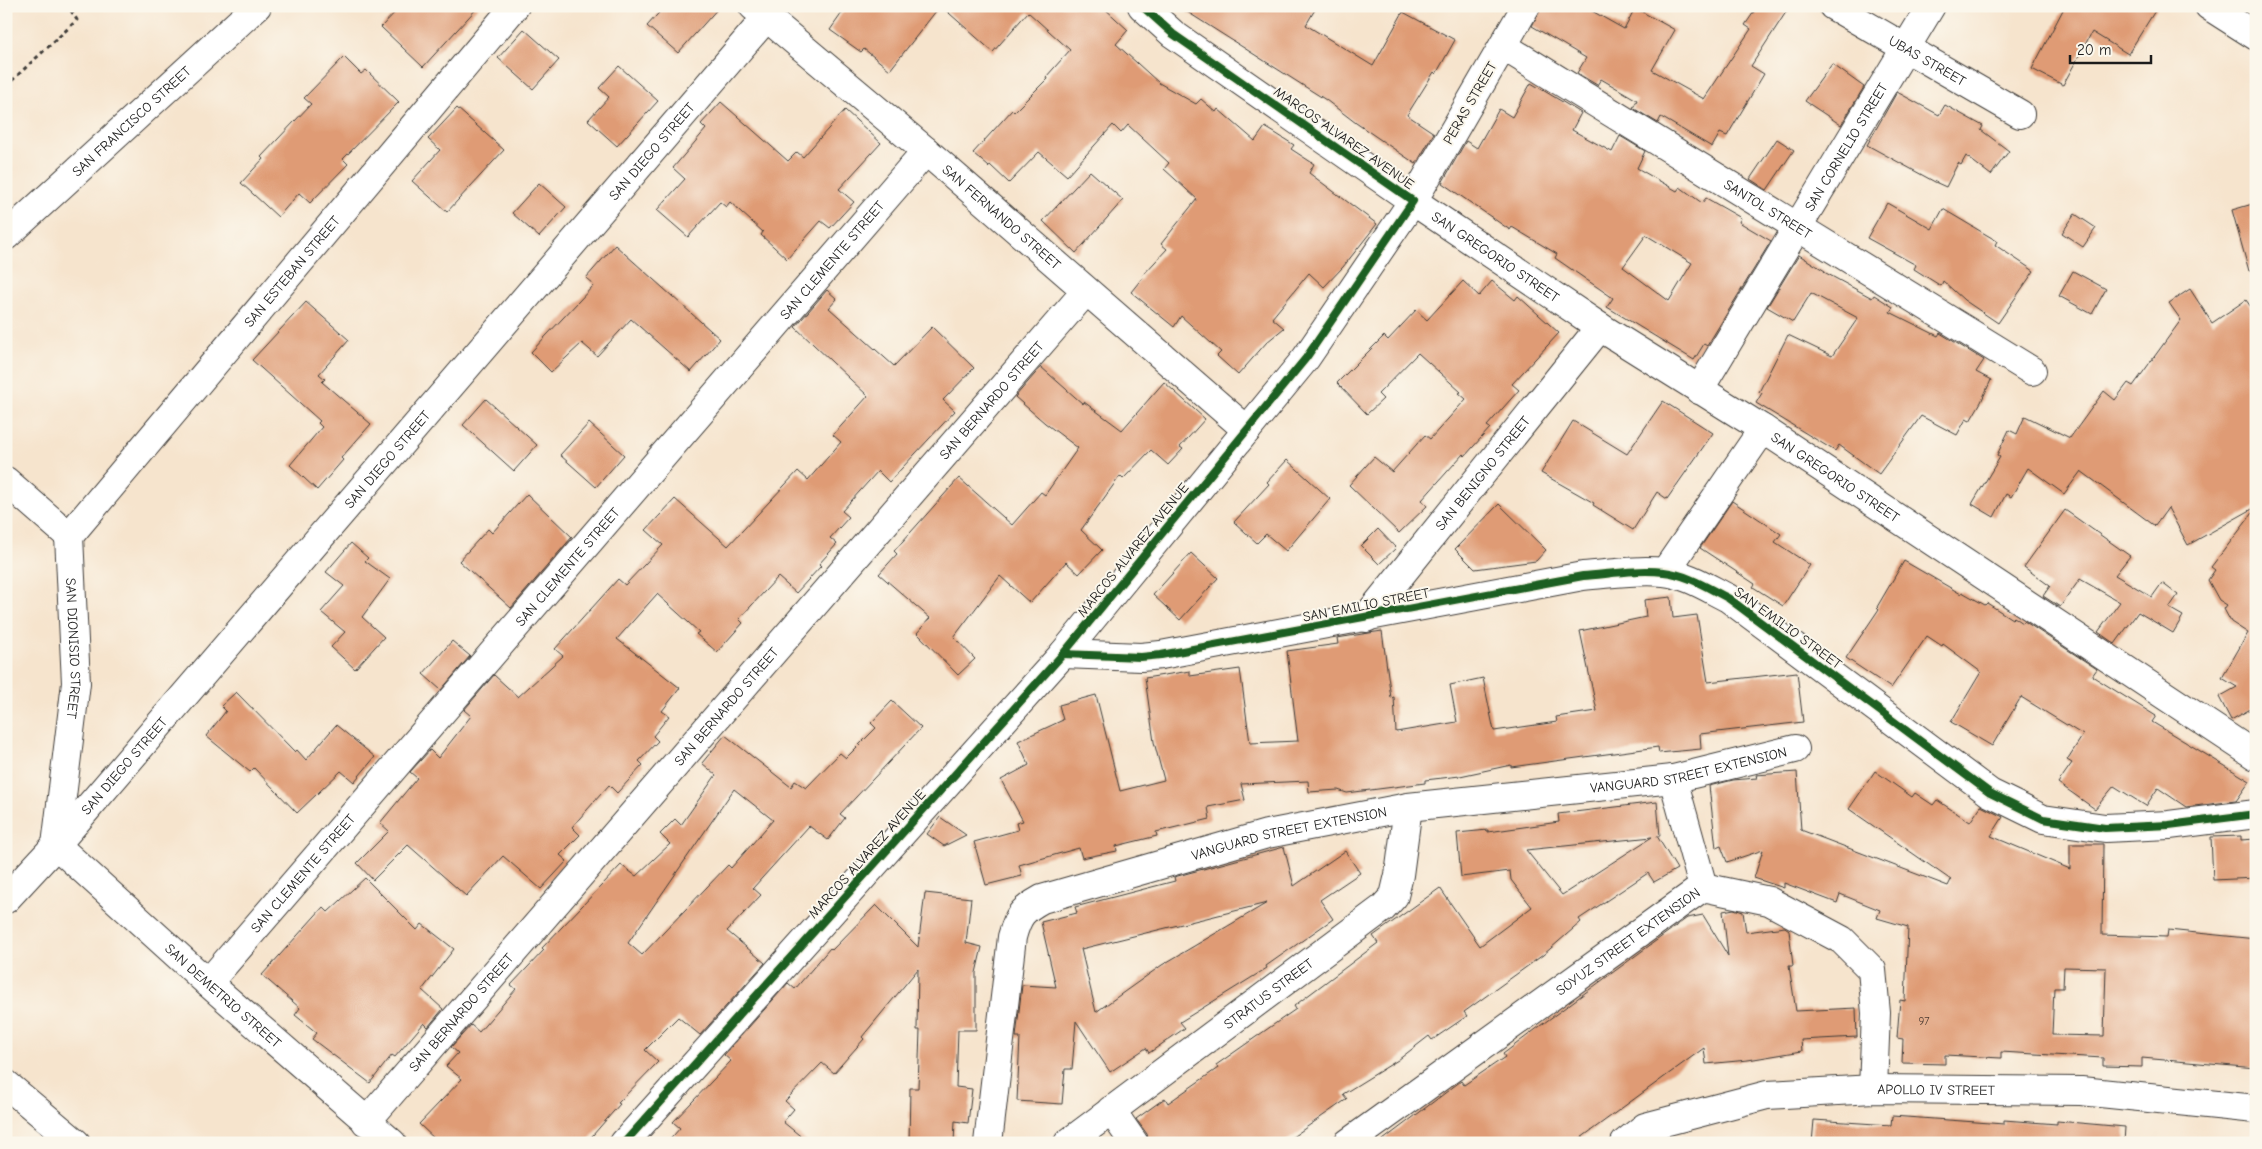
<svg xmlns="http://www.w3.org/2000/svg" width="2262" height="1149" font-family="'Comic Neue',sans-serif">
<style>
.building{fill:#df9b75;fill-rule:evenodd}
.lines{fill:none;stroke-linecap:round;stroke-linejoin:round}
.minor-casing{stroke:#3d3a37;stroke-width:30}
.tertiary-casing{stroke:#3d3a37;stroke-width:30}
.secondary-casing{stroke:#3d3a37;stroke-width:30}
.path{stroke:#3d3a37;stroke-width:3;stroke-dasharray:4 4;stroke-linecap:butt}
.minor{stroke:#fff;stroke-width:28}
.tertiary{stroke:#fff;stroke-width:28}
.secondary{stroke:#fff;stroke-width:28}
.cycleway-casing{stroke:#fbf7ec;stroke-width:11}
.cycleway{stroke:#1b5e20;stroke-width:8}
.labels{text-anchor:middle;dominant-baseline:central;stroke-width:4;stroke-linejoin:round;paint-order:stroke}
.number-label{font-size:11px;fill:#4d3c32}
.street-label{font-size:14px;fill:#1c1c1c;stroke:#fbf7ec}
</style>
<rect width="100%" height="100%" fill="#fbf7ec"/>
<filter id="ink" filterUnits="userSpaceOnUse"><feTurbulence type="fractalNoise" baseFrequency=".02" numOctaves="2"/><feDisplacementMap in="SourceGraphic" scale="10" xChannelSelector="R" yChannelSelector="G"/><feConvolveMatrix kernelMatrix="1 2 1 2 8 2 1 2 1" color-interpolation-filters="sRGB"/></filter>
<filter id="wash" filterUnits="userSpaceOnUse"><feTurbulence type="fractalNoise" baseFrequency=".0096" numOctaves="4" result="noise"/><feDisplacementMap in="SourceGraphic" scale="20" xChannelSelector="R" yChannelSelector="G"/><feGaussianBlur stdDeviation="1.12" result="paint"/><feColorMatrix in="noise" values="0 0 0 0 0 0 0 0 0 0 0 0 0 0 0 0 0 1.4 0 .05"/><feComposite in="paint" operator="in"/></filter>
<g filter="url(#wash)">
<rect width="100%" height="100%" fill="#f6e4cd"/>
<g id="blocks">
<g class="building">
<path d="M401 6H479L423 67 381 27Z"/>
<path d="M665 6H720L678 53 647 26Z"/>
<path d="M847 6H940L890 70 864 49 861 52 830 30Z"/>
<path d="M941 6H1102L1128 30 1116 44 1159 83 1196 104 1201 99 1216 112 1218 109 1255 141 1265 127 1275 133 1294 145 1291 149 1314 164 1309 173 1377 224 1343 267 1324 287 1309 273 1272 318 1284 328 1267 342 1238 375 1217 356 1221 352 1181 316 1174 327 1131 292 1143 277 1142 276 1167 249 1161 244 1197 199 1164 169 1169 163 1128 125 1121 133 1113 125 1067 176 1039 152 1009 183 990 165 989 167 973 153 1012 110 1014 112 1047 79 1046 77 1070 50 1028 12 993 52Z"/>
<path d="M1178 6H1317L1306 25 1373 66 1403 12 1455 40 1436 74 1434 72 1407 115 1434 133 1416 164 1356 123 1326 100Z"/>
<path d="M1542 6H1583L1624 29 1635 8 1675 30 1652 70 1704 99 1751 29 1745 25 1758 6H1790L1751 66 1764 74 1727 136 1720 133 1712 147 1661 117 1658 123 1633 108 1637 100 1601 79 1597 85 1577 73 1586 58 1532 26Z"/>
<path d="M2065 6H2158L2128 54 2092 32 2063 85 2032 69Z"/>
<path d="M524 29 559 60 533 89 498 58Z"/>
<path d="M344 57 361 74 366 70 399 102 343 159 348 164 310 203 299 193 278 217 241 183 263 159 261 157 311 104 304 98Z"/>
<path d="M1832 64 1864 87 1841 125 1805 101Z"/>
<path d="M619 66 658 101 617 146 588 120 609 97 599 88Z"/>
<path d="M1531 83 1581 113 1572 130 1612 152 1620 136 1645 151 1637 168 1677 191 1680 187 1702 203 1706 198 1741 218 1739 222 1771 241 1707 346 1704 344 1694 360 1607 307 1613 298 1555 258 1557 254 1512 227 1510 230 1442 183 1466 141 1477 148 1499 109 1512 117ZM1646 235 1692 263 1669 301 1623 267Z"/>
<path d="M1897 92 1939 115 1945 105 1983 126 1981 130 2009 151 1991 175 1966 156 1961 165 1958 163 1946 187 1935 182 1867 145Z"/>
<path d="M721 102 788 161 797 152 803 157 845 110 881 143 839 189 854 202 830 228 821 221 787 259 761 235 763 232 730 202 726 207 720 202 688 237 657 210 685 179 673 168 706 129 701 124Z"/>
<path d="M457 108 504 150 447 212 412 181 440 150 428 139Z"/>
<path d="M1777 139 1794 150 1767 190 1750 179Z"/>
<path d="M1090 171 1123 200 1076 253 1043 221Z"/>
<path d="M539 183 566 207 539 237 512 213Z"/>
<path d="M1887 203 1932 229 1943 209 1997 241 1995 245 2034 271 1998 323 1964 300 1943 281 1941 286 1914 269 1916 265 1867 238Z"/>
<path d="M2256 203V270L2249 271 2232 210Z"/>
<path d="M2075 214 2096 228 2083 247 2062 233Z"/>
<path d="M615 245 720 339 691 372 631 319 597 356 582 343 551 372 531 352 594 285 586 278Z"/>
<path d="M1799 255 1825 271 1824 272 1872 298 1874 295 1893 307 1890 312 1938 336 1940 333 1984 360 1976 372 1991 380 1981 402 1970 421 1966 419 1957 435 1921 416 1879 474 1839 445 1835 451 1756 403 1762 393 1759 392 1788 335 1832 356 1858 318 1811 293 1793 322 1767 307Z"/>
<path d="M2073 271 2106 289 2092 314 2059 296Z"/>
<path d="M1463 281 1479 296 1492 281 1515 300 1518 296 1559 333 1512 384 1519 390 1487 426 1490 428 1465 456 1463 454 1422 500 1427 506 1399 533 1349 485 1374 457 1392 472 1425 435 1430 439 1466 399 1459 393 1461 392 1418 353 1378 394 1383 399 1367 414 1337 383 1384 336 1388 340 1416 310 1427 320Z"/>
<path d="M2190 289 2212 323 2246 300 2256 314V507L2188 545 2168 508 2155 526 2081 471 2064 494 2028 468 2011 497 2006 494 1994 517 1972 504 2000 457 1997 455 2009 430 2017 434 2025 416 2070 438 2104 391 2115 400 2128 383 2133 386 2181 320 2169 303Z"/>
<path d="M827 290 837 299 829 308 894 366 932 327 974 368 943 400 955 411 889 482 878 471 842 511 849 517 830 538 837 544 819 564 821 566 796 593 778 577 739 619 743 623 717 652 696 634 699 632 657 594 617 639 680 688 662 711 669 716 653 736 658 741 639 761 643 765 617 793 609 785 572 827 580 835 560 855 567 861 541 889 503 856 466 896 408 845 373 880 357 863 389 831 380 823 417 778 410 772 430 750 438 758 471 716 464 710 494 675 518 697 563 656 555 649 618 579 625 585 663 545 646 530 675 499 728 546 798 471 808 480 841 442 833 435 868 396 795 327Z"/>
<path d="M306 302 349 340 319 374 325 379 322 382 371 424 341 458 343 460 317 490 290 465 322 427 318 423 320 421 252 360Z"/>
<path d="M1041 367 1083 404 1084 402 1122 430 1164 382 1205 419 1180 447 1183 449 1168 465 1151 450 1123 479 1120 476 1081 530 1102 550 1079 574 1066 562 1030 603 1000 576 954 637 975 659 958 675 917 633 930 618 879 574 897 554 894 551 959 478 1012 525 1041 492 1045 495 1078 448 1045 423 1015 397Z"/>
<path d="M486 399 537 445 514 471 463 425Z"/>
<path d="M1663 401 1713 433 1667 499 1657 492 1633 530 1593 505 1594 503 1541 473 1573 421 1627 454Z"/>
<path d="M589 423 624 455 596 487 560 455Z"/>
<path d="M1287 460 1330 499 1286 551 1266 534 1257 543 1234 522 1269 484 1267 482Z"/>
<path d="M527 494 572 537 511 608 459 561 488 529 492 533Z"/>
<path d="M1732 501 1781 534 1775 542 1810 565 1783 606 1753 587 1755 584 1700 548Z"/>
<path d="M1499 504 1546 550 1536 561 1475 569 1455 549Z"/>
<path d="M2256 509V706L2231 720 2219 697 2237 687 2222 678 2248 633 2231 622 2224 609 2227 605 2219 600 2208 580 2215 570 2211 567Z"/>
<path d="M2065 510 2130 556 2115 575 2152 597 2162 583 2178 595 2169 608 2183 616 2173 633 2138 612 2115 644 2098 632 2120 602 2080 579 2060 607 2043 596 2050 586 2024 567Z"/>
<path d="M1378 529 1396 548 1379 564 1361 546Z"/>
<path d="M351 543 368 558 365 561 390 579 362 617 384 637 355 669 331 647 345 632 321 612 344 586 326 572Z"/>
<path d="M1191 553 1218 578 1180 620 1153 595Z"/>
<path d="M1904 561 1961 594 1962 592 1985 605 1987 603 2012 619 2014 617 2023 623 2024 621 2097 669 2092 676 2156 716 2152 722 2250 781 2236 801 2186 807 2158 788 2146 806 2114 786 2095 809 2058 783 2072 763 2067 760 2083 735 2021 697 1992 746 1951 722 1981 672 1943 644 1942 646 1927 636 1891 688 1846 658 1879 609 1877 607Z"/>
<path d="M1671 597 1673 618 1697 615 1708 682 1797 672 1803 722 1700 734 1701 749 1659 753 1658 747 1511 767V765L1460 776 1425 780V783L1347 793 1338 790 1309 792 1308 781 1241 784 1245 800 1208 807 1210 819 1156 832 1157 836 1116 846 1117 851 1082 858 1079 848 1019 865 1022 876 986 885 974 842 1018 830 1016 823 1023 821 1001 780 1029 765 1018 741 1063 720 1059 705 1096 695 1120 791 1164 780 1154 742 1145 678 1190 671V676L1240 669 1250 743 1298 741 1287 651 1338 644 1337 638 1382 631 1391 698 1394 697 1396 732 1457 722 1450 685 1483 678 1494 731 1557 722 1556 717 1597 711 1580 631 1646 617 1644 600Z"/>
<path d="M452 641 470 656 441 690 423 674Z"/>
<path d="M236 692 295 752 297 750 306 760 336 725 375 757 354 782 341 771 297 813 254 768 250 772 206 736 226 711 221 706Z"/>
<path d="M892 701 921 728 840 814 845 818 828 840 809 826 753 888 761 895 727 931 765 963 700 1035 678 1017 645 1050 658 1062 618 1103 620 1104 586 1143H439L419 1124 462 1079 446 1066 458 1053 451 1047 471 1025 479 1032 516 989 511 985 544 950 542 948 621 865 636 876 670 844 660 834 675 819 681 825 716 775 702 763 725 735 791 787 795 781 806 788 840 753 846 758 876 728 871 723ZM734 789 773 820 731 868 728 865 642 955 628 943Z"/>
<path d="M1875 771 1912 797 1915 793 1933 805 1937 800 1970 822 1981 806 2003 817 1991 836 2070 869V844H2103L2102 935 2167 937 2168 930 2256 939V1068L2142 1058V1067L2103 1066V1058L2001 1052V1058L1945 1055V1064L1902 1063 1903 1039 1897 1038 1900 1000 1905 1001 1908 927 1877 918 1880 910 1840 894 1837 903 1784 883V888L1754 878 1763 850 1727 862 1721 846 1716 848 1709 786 1733 780 1757 778 1756 775 1797 772 1801 830 1948 886 1951 880 1849 809ZM2064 967 2106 968 2104 1036 2052 1035 2054 988H2063Z"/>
<path d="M1657 802 1660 836H1657L1677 869 1654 882 1648 873 1579 919 1581 922 1543 955 1464 1012 1467 1016 1432 1040 1429 1036 1398 1060 1343 1094 1347 1099 1284 1143H1149L1147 1134 1136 1119 1165 1098 1168 1103 1218 1068 1216 1065 1296 1009 1294 1006 1378 943 1373 936 1440 888 1480 946 1532 907 1511 880 1510 871 1461 877 1457 833 1488 830V832L1559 822 1558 814ZM1652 837 1562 895 1526 850Z"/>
<path d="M940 817 966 835 944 846 927 834Z"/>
<path d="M2241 836V840L2256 839V878L2213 880 2211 837Z"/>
<path d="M1284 847 1294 886 1345 851 1360 873 1320 900 1333 919 1266 966 1267 968 1180 1022 1185 1028 1149 1053 1146 1048 1110 1072 1076 1021 1072 1069H1065L1062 1104 1017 1101 1020 1037H1016L1022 985 1056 987 1041 922 1077 913 1075 907 1175 881 1174 877ZM1267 903 1162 965 1096 1012 1081 949Z"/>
<path d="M365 878 417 930 422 924 454 949 422 990 443 1009 428 1027 424 1023 395 1057 392 1055 370 1083 312 1039 317 1033 295 1015 300 1008 262 975 323 907 328 912Z"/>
<path d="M925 893 971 898 966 943 982 947 976 973V1030H958L956 1087 972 1089 968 1123 955 1121 954 1143H909L910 1088H918L920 1030H917L918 969 862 1037 864 1039 834 1073 822 1063 785 1101 794 1109 783 1122 809 1143H667L680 1128 673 1122 731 1061 724 1055 788 983 795 989 830 948 832 950 876 905 918 947Z"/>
<path d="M1734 909 1743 912 1746 932 1785 927 1789 930 1793 966H1789L1796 1011 1856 1008 1857 1037 1801 1040 1802 1051 1748 1060 1706 1064 1704 1048 1574 1143H1379L1461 1081 1464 1085 1505 1057 1503 1054 1544 1023 1687 918 1703 915 1728 956 1723 911Z"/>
<path d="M1892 1116 2004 1124V1120L2057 1124V1121L2125 1127 2124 1143H1812L1814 1120 1891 1125Z"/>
</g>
</g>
</g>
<g filter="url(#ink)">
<use href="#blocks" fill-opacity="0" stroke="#3d3a37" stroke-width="1"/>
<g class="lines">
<g class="minor-casing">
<g id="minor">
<path id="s1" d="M753 6 926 151 1247 430"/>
<path id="s2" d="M1526 6 1413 201 1600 327 1763 429 2256 756"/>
<path id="s3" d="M1833 6 2020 114"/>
<path d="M2209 6 2256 36"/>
<path id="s4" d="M1503 46 2032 371"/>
<path id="s5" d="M6 236 257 6"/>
<path id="s6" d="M1699 390 1931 6"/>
<path id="s7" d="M6 481 69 536 76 683 56 845 208 983 392 1143"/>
<path id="s8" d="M69 536 515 6"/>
<path d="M1665 572 1763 429"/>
<path id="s9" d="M1366 618 1600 327"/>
<path d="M1063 654 1141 657 1161 655 1583 576C1610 574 1637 569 1664 572 1686 574 1708 588 1728 598L1990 793 2043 819 2105 828 2169 825 2256 814"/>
<path d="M1673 779 1703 887"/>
<path id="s10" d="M6 899 56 845 766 18"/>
<path id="s11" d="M208 983 926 151"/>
<path d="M6 1084 76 1143"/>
<path d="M1111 1110 1134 1143"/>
<path id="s12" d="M366 1122 1086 291"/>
<path id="s13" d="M988 1143 1012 937C1018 915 1022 910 1042 899L1267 834 1408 807 1673 779 1795 749"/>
<path id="s14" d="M1068 1143 1383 908 1394 896 1399 875 1408 807"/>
<path id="s15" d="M1348 1143 1703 887 1769 901 1842 940 1872 970 1876 1013 1873 1089"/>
</g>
</g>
<g class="tertiary-casing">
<g id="tertiary">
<path id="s16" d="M1625 1143 1645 1127 1767 1095 1873 1089 2081 1091 2256 1109"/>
</g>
</g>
<g class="secondary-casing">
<path id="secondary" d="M624 1143 1063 654 1306 358 1413 201 1173 34 1142 6"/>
</g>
<path class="path" d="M6 86 77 20 68 6"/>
<use href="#minor" class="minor"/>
<use href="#tertiary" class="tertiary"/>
<use href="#secondary" class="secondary"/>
<g class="cycleway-casing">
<g id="cycleway">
<path d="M1063 654 1141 657 1161 655 1583 576C1610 574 1637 569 1664 572 1686 574 1708 588 1728 598L1990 793 2043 819 2105 828 2169 825 2256 814"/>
<path d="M624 1143 1063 654 1306 358 1413 201 1173 34 1142 6"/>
</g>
</g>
<use href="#cycleway" class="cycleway"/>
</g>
</g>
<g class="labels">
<g class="number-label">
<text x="1924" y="1021">97</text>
</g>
<g class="street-label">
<text stroke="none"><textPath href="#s3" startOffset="109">UBAS STREET</textPath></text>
<text transform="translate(1470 103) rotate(-60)">PERAS STREET</text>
<text stroke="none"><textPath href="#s5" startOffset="170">SAN FRANCISCO STREET</textPath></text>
<text transform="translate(1344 138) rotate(35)">MARCOS ALVAREZ AVENUE</text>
<text stroke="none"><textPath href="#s6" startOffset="284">SAN CORNELIO STREET</textPath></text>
<text stroke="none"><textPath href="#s10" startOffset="988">SAN DIEGO STREET</textPath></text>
<text stroke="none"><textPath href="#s4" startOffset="311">SANTOL STREET</textPath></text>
<text stroke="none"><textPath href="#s1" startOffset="326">SAN FERNANDO STREET</textPath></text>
<text stroke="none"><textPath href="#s2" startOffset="325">SAN GREGORIO STREET</textPath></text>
<text stroke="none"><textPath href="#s11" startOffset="955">SAN CLEMENTE STREET</textPath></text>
<text stroke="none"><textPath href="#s8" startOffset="346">SAN ESTEBAN STREET</textPath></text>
<text stroke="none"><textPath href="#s12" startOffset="955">SAN BERNARDO STREET</textPath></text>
<text stroke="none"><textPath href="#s10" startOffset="582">SAN DIEGO STREET</textPath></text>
<text stroke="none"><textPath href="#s9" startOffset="186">SAN BENIGNO STREET</textPath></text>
<text stroke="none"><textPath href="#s2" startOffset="730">SAN GREGORIO STREET</textPath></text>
<text transform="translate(1133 550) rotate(-51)">MARCOS ALVAREZ AVENUE</text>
<text stroke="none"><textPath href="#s11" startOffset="550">SAN CLEMENTE STREET</textPath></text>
<text transform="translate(1366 605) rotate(-11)">SAN EMILIO STREET</text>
<text transform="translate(1788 628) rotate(36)">SAN EMILIO STREET</text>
<text stroke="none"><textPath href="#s7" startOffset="196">SAN DIONISIO STREET</textPath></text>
<text stroke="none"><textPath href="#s12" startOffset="550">SAN BERNARDO STREET</textPath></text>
<text stroke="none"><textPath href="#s10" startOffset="178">SAN DIEGO STREET</textPath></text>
<text stroke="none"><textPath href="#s13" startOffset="919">VANGUARD STREET EXTENSION</textPath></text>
<text stroke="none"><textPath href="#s13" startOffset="514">VANGUARD STREET EXTENSION</textPath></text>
<text transform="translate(867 854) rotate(-48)">MARCOS ALVAREZ AVENUE</text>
<text stroke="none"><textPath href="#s11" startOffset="145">SAN CLEMENTE STREET</textPath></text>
<text stroke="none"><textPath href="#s15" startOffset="345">SOYUZ STREET EXTENSION</textPath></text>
<text stroke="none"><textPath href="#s14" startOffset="250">STRATUS STREET</textPath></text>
<text stroke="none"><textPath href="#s7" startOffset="619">SAN DEMETRIO STREET</textPath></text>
<text stroke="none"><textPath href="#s12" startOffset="145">SAN BERNARDO STREET</textPath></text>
<text stroke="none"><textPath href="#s16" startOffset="321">APOLLO IV STREET</textPath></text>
</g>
</g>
<rect width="2262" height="1149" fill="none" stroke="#fbf7ec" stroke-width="25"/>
<path d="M2070 55v8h81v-8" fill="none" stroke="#1c1c1c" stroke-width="2.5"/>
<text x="2077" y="55" font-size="15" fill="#1c1c1c" stroke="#fbf7ec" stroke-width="4" paint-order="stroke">20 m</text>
</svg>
